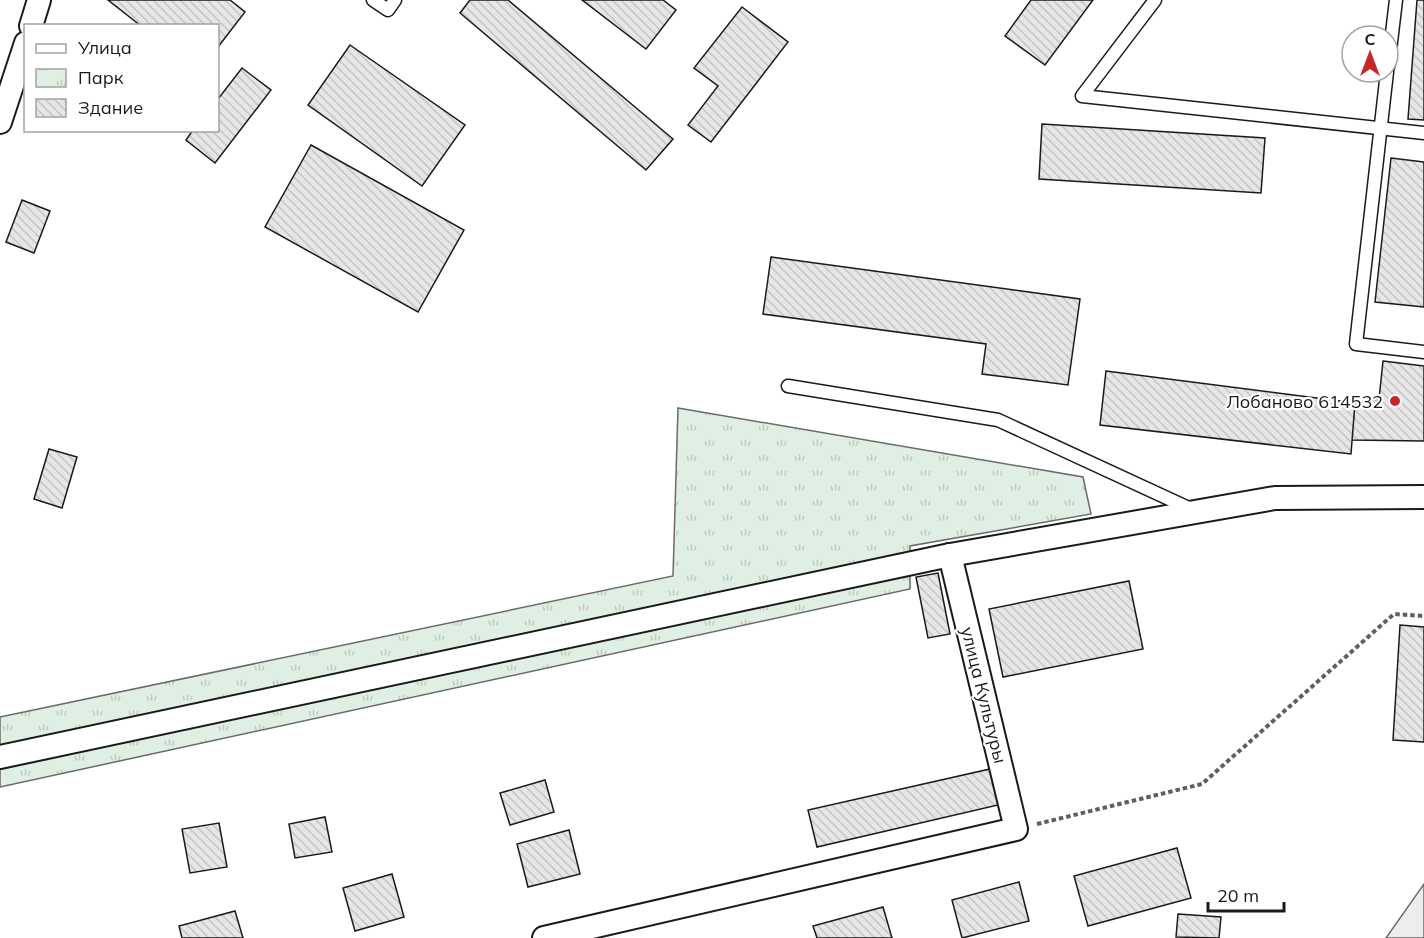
<svg xmlns="http://www.w3.org/2000/svg" width="1424" height="938" font-family="Mulish,sans-serif">
<style>
.park{fill:url(#park-tufts);stroke:#6a6a6a;stroke-width:1.5}
.parking{fill:#ededed;stroke:#6a6a6a;stroke-width:1.5}
.building{fill:url(#building-back-hatch);stroke:#1a1a1a;stroke-width:1.5}
.lines{fill:none;stroke-linecap:round;stroke-linejoin:round}
.lane-casing{stroke:#1a1a1a;stroke-width:15}
.street-casing{stroke:#1a1a1a;stroke-width:26}
.path{stroke:#5f5f5f;stroke-width:4;stroke-dasharray:4.5 3;stroke-linecap:butt}
.lane{stroke:#fff;stroke-width:12}
.street{stroke:#fff;stroke-width:22}
.poi-dot{fill:#c62828;stroke:#fff;stroke-width:2}
.labels{text-anchor:middle;dominant-baseline:central;stroke-width:4.5;stroke-linejoin:round;paint-order:stroke}
.poi-label{font-size:18px;fill:#1a1a1a;stroke:#fff;text-anchor:end}
.street-label{font-size:18px;fill:#1a1a1a;stroke:#fff}
</style>
<defs>
<pattern id="park-tufts" width="24" height="20" patternUnits="userSpaceOnUse" patternTransform="scale(1.5)"><rect width="24" height="20" fill="#e0efe3"/><path d="M3 7l-1-3M5 7V3M7 7l1-3M15 17l-1-3M17 17v-4M19 17l1-3" fill="none" stroke="#c0ccc2"/></pattern>
<pattern id="building-back-hatch" width="6" height="6" patternUnits="userSpaceOnUse" patternTransform="scale(1.5)"><rect width="6" height="6" fill="#e6e6e6"/><path d="M-1 5l2 2M0 0l6 6M5-1l2 2" fill="none" stroke="#c5c5c5"/></pattern>
</defs>
<rect width="100%" height="100%" fill="#fff"/>
<path class="park" d="M678 408 1083 477 1091 514 910 546V589L0 787V717L673 576Z"/>
<path class="parking" d="M1424 884V938H1386Z"/>
<g class="building">
<path d="M108 0H230L245 12 218 47V26H141Z"/>
<path d="M470 0H508L673 139 646 170 460 13Z"/>
<path d="M582 0H663L676 10 646 49Z"/>
<path d="M1031 0H1093L1045 65 1005 36Z"/>
<path d="M1417 0H1424V120L1408 119Z"/>
<path d="M742 7 788 42 711 142 688 125 718 86 694 68Z"/>
<path d="M350 45 465 125 422 186 308 105Z"/>
<path d="M242 68 271 90 215 163 186 140 193 130H218V99Z"/>
<path d="M1042 124 1265 138 1261 193 1039 179Z"/>
<path d="M311 145 464 230 418 312 265 227Z"/>
<path d="M1391 158 1424 162V307L1375 302Z"/>
<path d="M22 200 50 211 34 253 6 242Z"/>
<path d="M771 257 1080 299 1068 385 982 374 986 344 763 314Z"/>
<path d="M1383 361 1424 366V441L1351 440 1355 403 1379 399Z"/>
<path d="M1106 371 1355 403 1351 454 1100 425Z"/>
<path d="M49 449 77 457 62 508 34 499Z"/>
<path d="M938 573 950 634 928 638 916 577Z"/>
<path d="M1129 581 1143 649 1003 677 989 609Z"/>
<path d="M1400 625 1424 627V742L1393 740Z"/>
<path d="M990 769 998 805 817 847 808 810Z"/>
<path d="M545 780 554 812 510 825 500 793Z"/>
<path d="M325 817 332 852 295 858 289 824Z"/>
<path d="M219 823 227 867 190 873 182 829Z"/>
<path d="M569 830 580 874 528 887 517 844Z"/>
<path d="M1177 848 1191 898 1088 926 1074 876Z"/>
<path d="M392 874 404 917 355 931 343 888Z"/>
<path d="M1019 882 1029 921 962 938 952 900Z"/>
<path d="M883 907 892 938H817L813 926Z"/>
<path d="M235 911 243 938H182L179 926Z"/>
<path d="M1178 914 1221 917 1219 938 1176 937Z"/>
</g>
<g class="lines">
<g class="lane-casing">
<g id="lane">
<path d="M373 0 388 10 395 0"/>
<path d="M1155 0 1082 96 1424 133"/>
<path d="M1388 67 1396 0"/>
<path d="M1387 72 1356 344 1424 352"/>
<path d="M788 386 998 420 1193 510"/>
</g>
</g>
<g class="street-casing">
<g id="street">
<path d="M31 26 39 0"/>
<path d="M0 122 26 43"/>
<path d="M0 757 950 555"/>
<path d="M544 938 1016 829 950 555 1275 498 1424 497"/>
</g>
</g>
<path class="path" d="M1037 824 1202 784 1394 614 1424 616"/>
<use href="#lane" class="lane"/>
<use href="#street" class="street"/>
</g>
<circle class="poi-dot" cx="1395" cy="401" r="6"/>
<g class="labels">
<g class="poi-label">
<text x="1383" y="401">Лобаново 614532</text>
</g>
<g class="street-label">
<text transform="translate(984 695) rotate(76)">улица Культуры</text>
</g>
</g>
<rect x="24" y="24" width="195" height="108" fill="#ffffff" stroke="#a3a3a3" stroke-width="1.5"/>
<rect x="36" y="44" width="30" height="9" fill="#ffffff" stroke="#a3a3a3" stroke-width="1.5"/>
<text x="78" y="54" font-size="18" fill="#1a1a1a">Улица</text>
<rect x="36" y="69" width="30" height="18" fill="url(#park-tufts)" stroke="#a3a3a3" stroke-width="1.5"/>
<text x="78" y="84" font-size="18" fill="#1a1a1a">Парк</text>
<rect x="36" y="99" width="30" height="18" fill="url(#building-back-hatch)" stroke="#a3a3a3" stroke-width="1.5"/>
<text x="78" y="114" font-size="18" fill="#1a1a1a">Здание</text>
<g transform="translate(1370 54)"><circle r="28" fill="#ffffff" stroke="#a3a3a3" stroke-width="1.5"/>
<path d="M0-4.5L10 22L0 15L-10 22Z" fill="#c62828"/>
<text y="-9" font-size="16" font-weight="bold" text-anchor="middle" fill="#1a1a1a">С</text>
</g>
<path d="M1208 902v9h76v-9" fill="none" stroke="#1a1a1a" stroke-width="3"/>
<text x="1217" y="902" font-size="18" fill="#1a1a1a" stroke="#ffffff" stroke-width="4.5" paint-order="stroke">20 m</text>
</svg>
